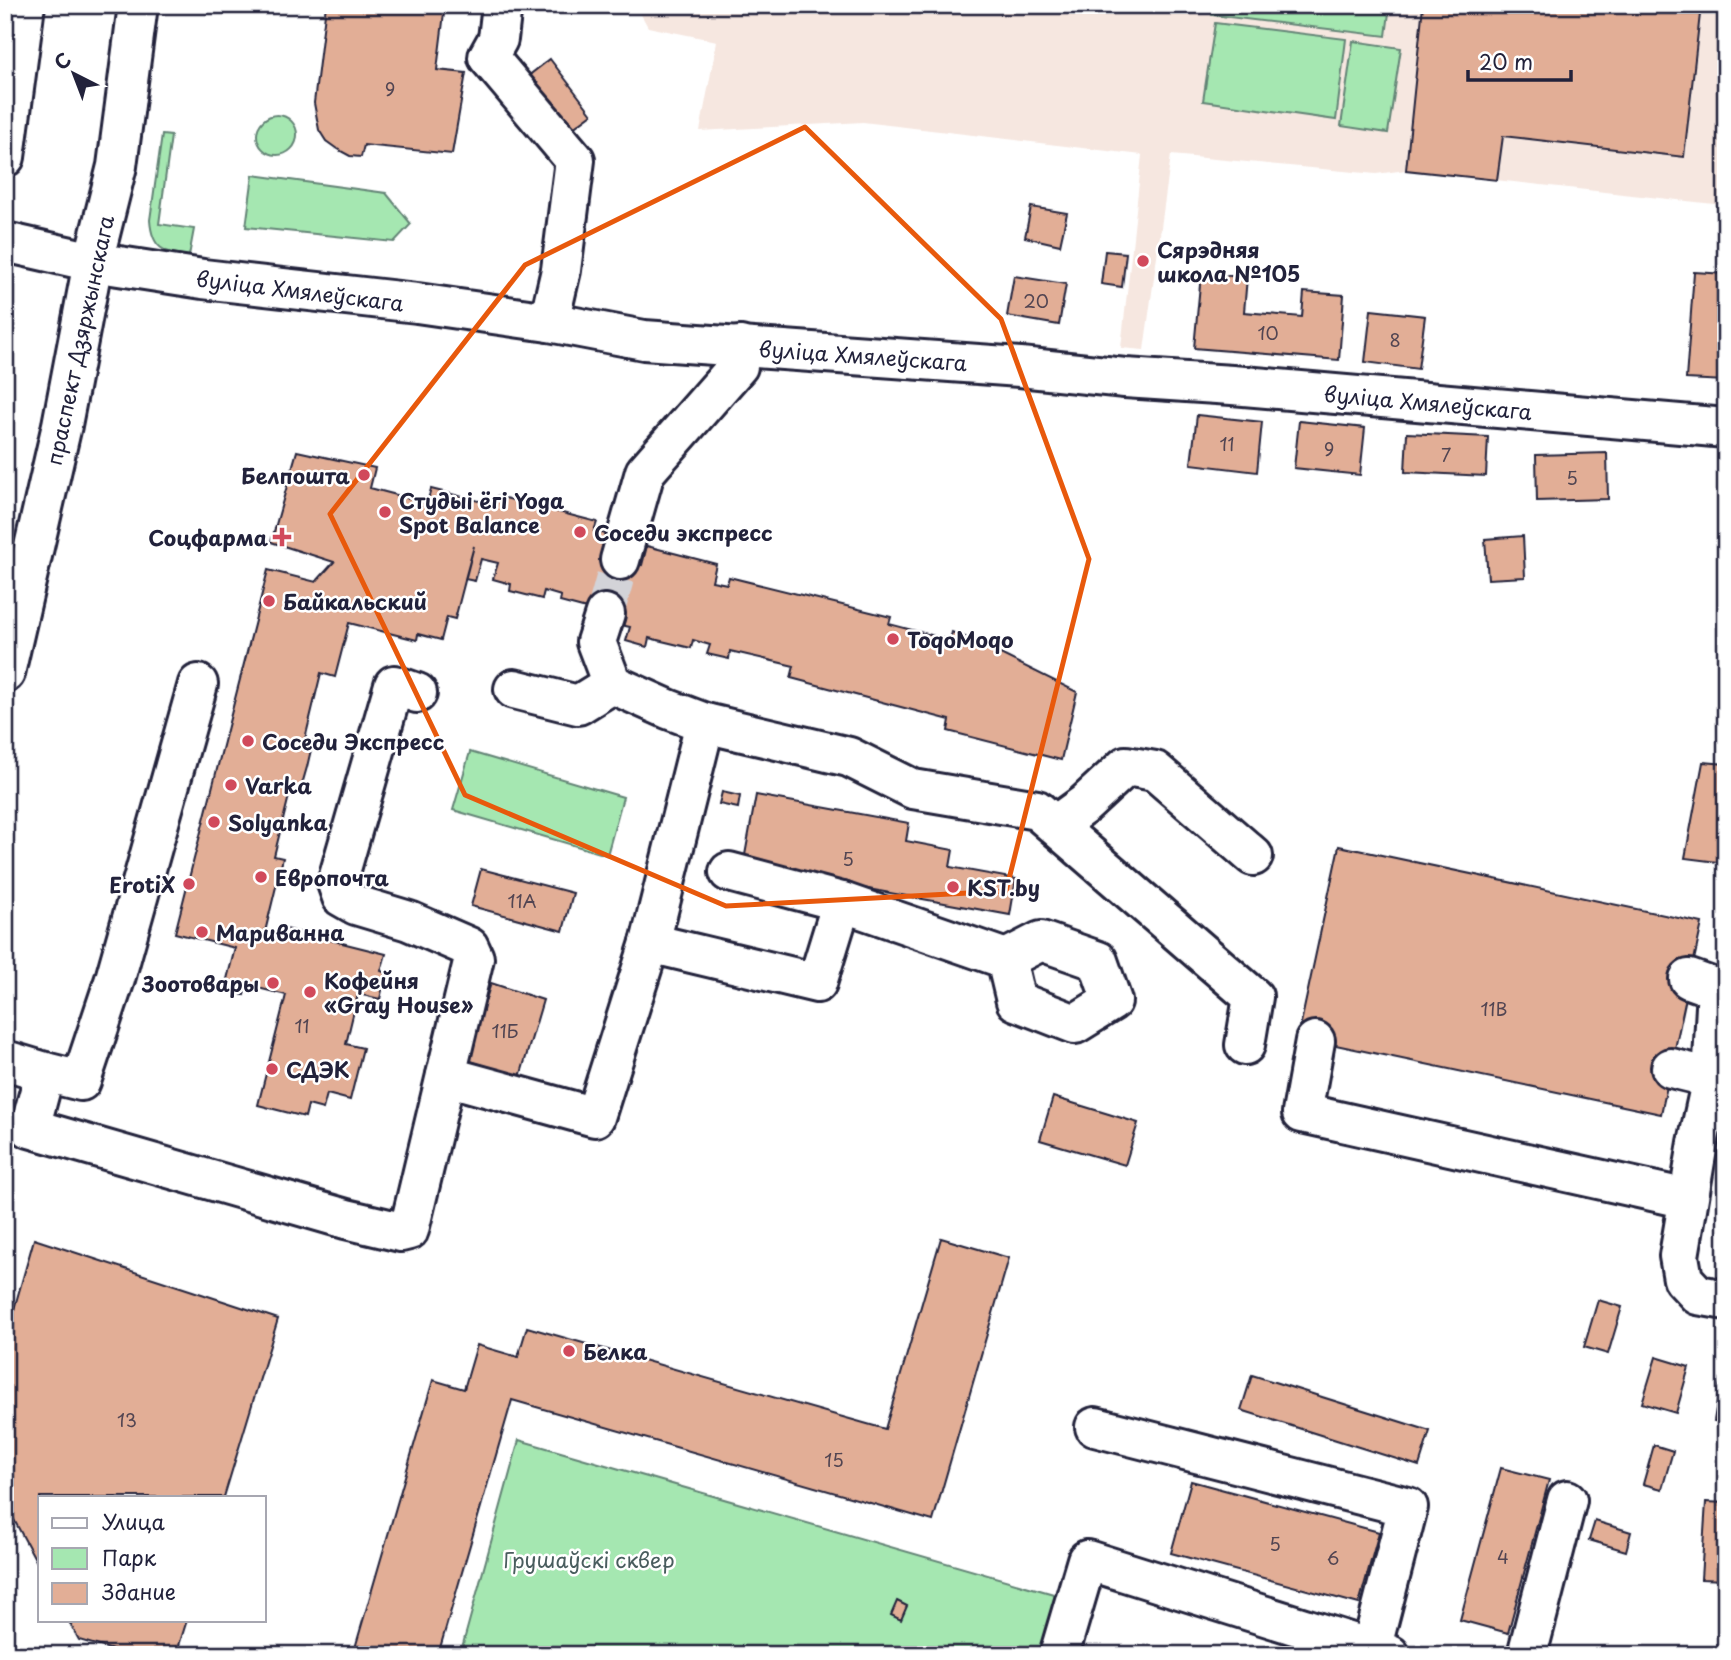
<svg xmlns="http://www.w3.org/2000/svg" width="1731" height="1660" font-family="'Playpen Sans',sans-serif">
<style>
.built{fill:#f6e7e0}
.green{fill:#a5e7b1;stroke:#648476;stroke-width:2}
.building{fill:#e2ae96;stroke:#22223b;stroke-width:2}
.lines{fill:none;stroke-linecap:round;stroke-linejoin:round}
.minor-tunnel{stroke:#d3d3d8;stroke-width:38;stroke-dasharray:38 19;stroke-linecap:butt}
.minor-casing{stroke:#22223b;stroke-width:44}
.major-casing{stroke:#22223b;stroke-width:44}
.minor{stroke:#fff;stroke-width:38}
.major{stroke:#fff;stroke-width:38}
.marked{fill:none;stroke:#e8590c;stroke-width:5;stroke-linejoin:round}
.poi-dot{fill:#d1495b;stroke:#fff;stroke-width:2.5}
.labels{text-anchor:middle;dominant-baseline:central;stroke-width:5;stroke-linejoin:round;paint-order:stroke}
.number-label{font-size:18px;fill:#524552}
.poi-label{font-size:21px;font-weight:bold;fill:#22223b;stroke:#fff;text-anchor:start}
.street-label{font-size:21px;fill:#22223b;stroke:#fff}
.park-label{font-size:21px;fill:#495d5e;stroke:#fff}
</style>
<rect width="100%" height="100%" fill="#fff"/>
<filter id="ink" filterUnits="userSpaceOnUse"><feTurbulence type="fractalNoise" baseFrequency=".0143" numOctaves="2"/><feDisplacementMap in="SourceGraphic" scale="14" xChannelSelector="R" yChannelSelector="G"/><feConvolveMatrix kernelMatrix="1 2 1 2 8 2 1 2 1" color-interpolation-filters="sRGB"/></filter>
<g filter="url(#ink)">
<path class="built" d="M638 5H1726V174L1723 205 1406 170 1376 174 1171 155 1144 350 1121 348 1142 155 863 122 700 131 717 41 648 27 638 9Z"/>
<g class="green">
<path d="M1214 5H1390L1386 36 1212 15Z"/>
<path d="M1215 23 1346 39 1336 120 1203 101Z"/>
<path d="M1353 41 1401 48 1388 133 1341 126Z"/>
<circle cx="277" cy="135" r="20"/>
<path d="M162 135 171 136 159 224 194 229 189 256C164 253 152 249 150 220Z"/>
<path d="M253 175 386 193 411 224 394 242 246 227Z"/>
<path d="M470 752 623 797 607 855 453 810Z"/>
<path d="M519 1440 1057 1595 1040 1655H460Z"/>
</g>
<g class="building">
<path d="M326 5H445L437 70 466 73 452 154 364 145 361 157 350 156 337 149 326 141 319 130 314 103Z"/>
<path d="M1423 5H1701L1684 157 1503 136 1497 180 1406 170Z"/>
<path d="M550 59 592 114 565 134 523 80Z"/>
<path d="M1031 207 1067 213 1060 245 1025 237Z"/>
<path d="M1105 251 1126 253 1122 287 1101 284Z"/>
<path d="M1694 272 1726 274V381L1686 379Z"/>
<path d="M1201 274 1247 277 1244 312 1302 317 1304 292 1344 295 1339 360 1194 348Z"/>
<path d="M1014 276 1066 284 1059 325 1007 316Z"/>
<path d="M1371 310 1425 316 1418 369 1365 362Z"/>
<path d="M1197 415 1262 422 1257 472 1191 464Z"/>
<path d="M1299 421 1365 428 1360 475 1294 468Z"/>
<path d="M1407 433 1488 437 1486 476 1405 472Z"/>
<path d="M297 451 375 468 370 488 427 503 431 489 495 505 497 496 597 522 594 531 618 537 612 558 642 565 647 546 716 564 712 581 727 584 729 577 891 617 889 624 950 640 952 632 970 639 1077 692 1061 760 948 731 950 720 791 678 794 666 730 651 729 659 707 654 710 645 693 640 691 648 649 638 647 647 626 641 630 627 612 623 605 614 560 602 561 596 544 591 542 599 510 591 511 584 493 579 498 563 481 559 475 581 465 579 474 546 455 619 447 617 441 640 418 634 417 640 349 623 335 677 321 673 305 739 313 741 307 767 299 795 290 792 274 856 283 858 264 936 275 938 278 927 386 954 381 971 386 973 380 999 358 994 346 1044 363 1048 350 1100 327 1094 323 1109 308 1105 305 1117 258 1105 286 995 246 985 244 995 224 991 235 948 175 933 268 570 316 582 334 562 271 542Z"/>
<path d="M1607 453 1608 499 1537 501 1536 455Z"/>
<path d="M1523 536 1525 577 1488 579 1485 539Z"/>
<path d="M1703 762 1726 764V863L1685 858Z"/>
<path d="M722 792 740 796 738 808 719 804Z"/>
<path d="M756 795 909 823 906 841 953 850 950 867 1016 879 1010 915 743 866Z"/>
<path d="M1339 846 1702 923 1661 1114 1298 1037Z"/>
<path d="M481 869 573 893 563 931 471 906Z"/>
<path d="M491 983 543 1000 520 1077 467 1060Z"/>
<path d="M1053 1097 1138 1123 1125 1165 1040 1140Z"/>
<path d="M941 1238 1009 1258 933 1521 512 1400 438 1655H353L433 1380 464 1389 477 1345 518 1357 527 1327 885 1429Z"/>
<path d="M34 1239 278 1319 224 1497H40V1568L5 1503V1341Z"/>
<path d="M1598 1300 1622 1307 1608 1354 1584 1347Z"/>
<path d="M1656 1357 1689 1367 1676 1413 1642 1403Z"/>
<path d="M1252 1375 1430 1431 1419 1466 1241 1410Z"/>
<path d="M1721 1377 1726 1378V1423L1714 1421Z"/>
<path d="M1654 1445 1673 1451 1662 1489 1643 1484Z"/>
<path d="M1501 1468 1549 1480 1508 1633 1460 1620Z"/>
<path d="M1191 1481 1379 1532 1359 1604 1171 1553Z"/>
<path d="M1706 1502 1726 1503V1580L1701 1579Z"/>
<path d="M1595 1521 1631 1532 1626 1551 1589 1540Z"/>
<path d="M897 1601 907 1606 901 1620 891 1615Z"/>
<path d="M68 1620H187L176 1655H130L79 1640Z"/>
</g>
<g class="lines">
<path class="minor-tunnel" d="M605 614 620 560"/>
<g class="minor-casing">
<g id="minor">
<path d="M502 5 498 39 488 57 575 160 561 270 549 322"/>
<path d="M5 242 93 262 203 279 417 303 549 322 644 340 1020 367 1125 378 1232 385 1726 428"/>
<path d="M620 560 645 472 738 366 740 346"/>
<path d="M605 614 596 642 612 684 668 709 705 723 849 757 913 789 1037 810 1253 997 1245 1045"/>
<path d="M514 689 578 705 612 684"/>
<path d="M1056 825 1085 804 1126 766 1155 771 1253 856"/>
<path d="M842 902 1006 959 1041 941 1098 961 1112 1001 1075 1024 1016 1001 1006 959"/>
<path d="M650 943 817 983 842 902 729 872"/>
<path d="M1689 979 1717 989 1712 1078 1698 1143 1679 1256 1683 1279 1698 1295 1726 1300"/>
<path d="M1315 1041 1302 1113 1688 1199"/>
<path d="M5 1060 45 1072 30 1128 346 1219 401 1232 409 1230 474 958 469 947 409 921 356 905 342 897 337 883 394 685 417 693"/>
<path d="M1671 1068 1712 1078"/>
<path d="M45 1072 81 1081 115 979 198 684"/>
<path d="M446 1076 595 1117 650 943 705 723"/>
<path d="M1095 1427 1408 1507 1371 1650"/>
<path d="M1059 1655 1087 1560 1390 1655"/>
<path d="M1527 1655 1567 1500"/>
</g>
</g>
<g class="major-casing">
<g id="major">
<path d="M5 157 25 5"/>
<path d="M5 673 62 425 93 262 117 166 138 5"/>
</g>
</g>
<use href="#minor" class="minor"/>
<use href="#major" class="major"/>
</g>
</g>
<path class="marked" d="M805 127 1001 319 1089 559 1006 891 726 906 465 795 330 514 525 265Z"/>
<g class="poi-dot">
<circle cx="1143" cy="261" r="7"/>
<circle cx="364" cy="475" r="7"/>
<circle cx="385" cy="512" r="7"/>
<circle cx="580" cy="532" r="7"/>
<path d="M278.5 526.5h7v7h7v7h-7v7h-7v-7h-7v-7h7z"/>
<circle cx="269" cy="601" r="7"/>
<circle cx="893" cy="639" r="7"/>
<circle cx="248" cy="741" r="7"/>
<circle cx="231" cy="785" r="7"/>
<circle cx="214" cy="822" r="7"/>
<circle cx="261" cy="877" r="7"/>
<circle cx="189" cy="884" r="7"/>
<circle cx="953" cy="887" r="7"/>
<circle cx="202" cy="932" r="7"/>
<circle cx="273" cy="983" r="7"/>
<circle cx="310" cy="992" r="7"/>
<circle cx="272" cy="1069" r="7"/>
<circle cx="569" cy="1351" r="7"/>
</g>
<g class="labels">
<g class="number-label">
<text x="390" y="88">9</text>
<text x="1036" y="300">20</text>
<text x="1268" y="332">10</text>
<text x="1395" y="339">8</text>
<text x="1227" y="443">11</text>
<text x="1329" y="448">9</text>
<text x="1446" y="454">7</text>
<text x="1572" y="477">5</text>
<text x="848" y="858">5</text>
<text x="522" y="900">11А</text>
<text x="1494" y="1008">11В</text>
<text x="302" y="1025">11</text>
<text x="505" y="1030">11Б</text>
<text x="127" y="1419">13</text>
<text x="834" y="1459">15</text>
<text x="1275" y="1543">5</text>
<text x="1503" y="1556">4</text>
<text x="1333" y="1557">6</text>
</g>
<g class="poi-label">
<text x="1157" y="249">Сярэдняя<tspan x="1157" dy="24">школа №105</tspan></text>
<text x="350" y="475" text-anchor="end">Белпошта</text>
<text x="399" y="500">Студыі ёгі Yoga<tspan x="399" dy="24">Spot Balance</tspan></text>
<text x="594" y="532">Соседи экспресс</text>
<text x="268" y="537" text-anchor="end">Соцфарма</text>
<text x="283" y="601">Байкальский</text>
<text x="907" y="639">ToqoMoqo</text>
<text x="262" y="741">Соседи Экспресс</text>
<text x="245" y="785">Varka</text>
<text x="228" y="822">Solyanka</text>
<text x="275" y="877">Европочта</text>
<text x="175" y="884" text-anchor="end">ErotiX</text>
<text x="967" y="887">KST.by</text>
<text x="216" y="932">Мариванна</text>
<text x="324" y="980">Кофейня<tspan x="324" dy="24">«Gray House»</tspan></text>
<text x="259" y="983" text-anchor="end">Зоотовары</text>
<text x="286" y="1069">СДЭК</text>
<text x="583" y="1351">Белка</text>
</g>
<g class="street-label">
<text transform="translate(300 290) rotate(7)">вуліца Хмялеўскага</text>
<text transform="translate(79 340) rotate(-78)">праспект Дзяржынскага</text>
<text transform="translate(863 355) rotate(4)">вуліца Хмялеўскага</text>
<text transform="translate(1428 402) rotate(5)">вуліца Хмялеўскага</text>
</g>
<g class="park-label">
<text x="589" y="1559">Грушаўскі сквер</text>
</g>
</g>
<rect width="1731" height="1660" fill="none" stroke="#fff" stroke-width="28"/>
<rect x="14" y="14" width="1703" height="1632" fill="none" stroke="#22223b" stroke-width="2.5" filter="url(#ink)"/>
<rect x="38" y="1496" width="228" height="126" fill="#ffffff" stroke="#a7a7b1" stroke-width="2"/>
<rect x="52" y="1518" width="35" height="10" fill="#ffffff" stroke="#a7a7b1" stroke-width="2"/>
<text x="102" y="1530" font-size="21" fill="#22223b">Улица</text>
<rect x="52" y="1548" width="35" height="21" fill="#a5e7b1" stroke="#a7a7b1" stroke-width="2"/>
<text x="102" y="1566" font-size="21" fill="#22223b">Парк</text>
<rect x="52" y="1583" width="35" height="21" fill="#e2ae96" stroke="#a7a7b1" stroke-width="2"/>
<text x="102" y="1600" font-size="21" fill="#22223b">Здание</text>
<g transform="translate(74 74) rotate(318)" stroke="#ffffff" stroke-width="5" paint-order="stroke">
<path d="M0-5L12 26L0 18L-12 26Z" fill="#22223b"/>
<text y="-10" font-size="19" font-weight="bold" text-anchor="middle" fill="#22223b">С</text>
</g>
<path d="M1468 70v10h103v-10" fill="none" stroke="#22223b" stroke-width="3.5"/>
<text x="1479" y="70" font-size="21" fill="#22223b" stroke="#ffffff" stroke-width="5" paint-order="stroke">20 m</text>
</svg>
